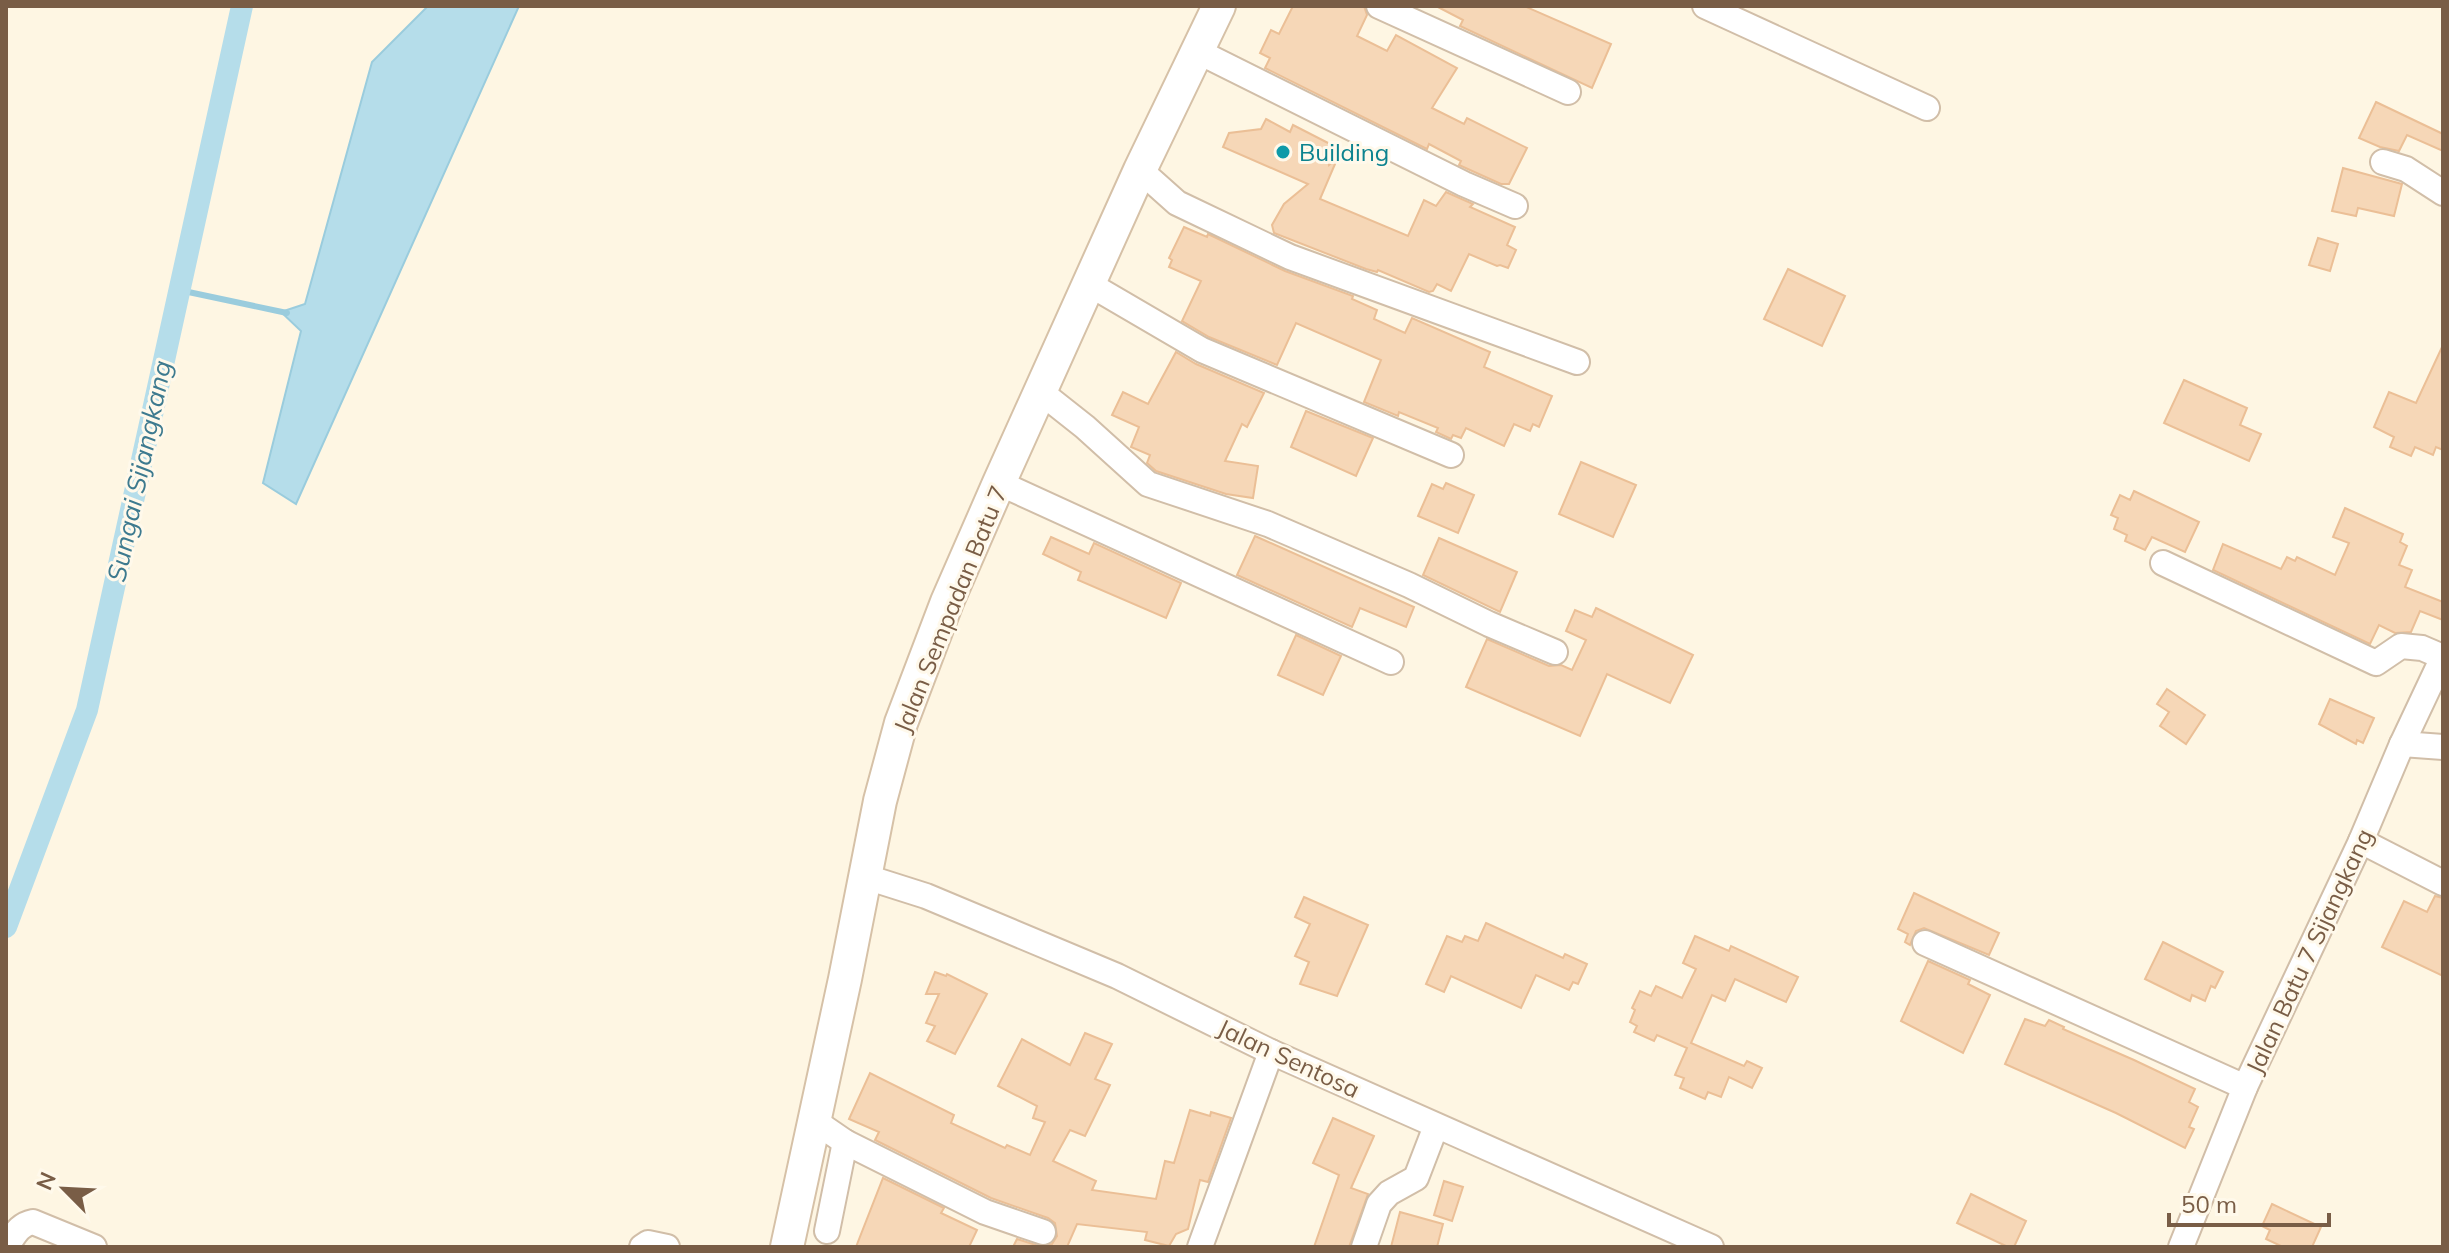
<svg xmlns="http://www.w3.org/2000/svg" width="2449" height="1253" font-family="Mulish,sans-serif">
<style>
.water{fill:#b5ddea;stroke:#9accdd;stroke-width:2}
.lines{fill:none;stroke-linecap:round;stroke-linejoin:round}
.stream{stroke:#9accdd;stroke-width:6}
.canal{stroke:#b5ddea;stroke-width:22}
.building{fill:#f6d7b7;stroke:#ebbf96;stroke-width:2}
.street-casing{stroke:#d1bea8;stroke-width:28}
.secondary-casing{stroke:#d6c1a7;stroke-width:36}
.street{stroke:#fff;stroke-width:24}
.secondary{stroke:#fff;stroke-width:32}
.culture-dot{fill:#0f9aa8;stroke:#fff9eb;stroke-width:3}
.labels{text-anchor:middle;dominant-baseline:central;stroke-width:6;stroke-linejoin:round;paint-order:stroke}
.culture-label{font-size:24px;fill:#0d838f;stroke:#fff9eb;text-anchor:start}
.street-label{font-size:24px;fill:#795d46;stroke:#fff9eb}
.water-label{font-size:26px;font-style:italic;fill:#3d7a8f;stroke:#fff9eb}
</style>
<rect width="100%" height="100%" fill="#fef6e3"/>
<path class="water" d="M428 6H519L296 504 263 483 301 331 281 312 305 304 372 62Z"/>
<g class="lines">
<path class="stream" d="M179 290 287 313"/>
<path class="canal" d="M6 927 87 710 242 6"/>
</g>
<g class="building">
<path d="M1293 6H1364L1367 15 1357 36 1387 51 1396 35 1457 68 1432 108 1464 124 1467 118 1527 148 1509 184H1501L1470 170 1459 165 1461 161 1429 144 1427 149 1265 68 1270 58 1260 53 1271 30 1279 34Z"/>
<path d="M1436 6H1524L1611 44 1592 88 1460 26 1463 20Z"/>
<path d="M2376 102 2443 134V151L2407 135 2399 151 2380 147 2359 138Z"/>
<path d="M1266 119 1290 132 1293 125 1334 146 1328 157 1329 165 1338 157 1320 199 1408 236 1424 200 1436 206 1446 192 1473 204 1470 207 1515 227 1507 245 1516 250 1508 268 1500 265 1497 266 1469 254 1451 291 1437 284 1433 291 1429 292 1378 270 1377 272 1366 269 1274 233 1272 225 1284 204 1308 184 1223 147 1229 133 1261 129Z"/>
<path d="M2343 168 2402 184 2394 216 2358 208 2356 216 2332 211Z"/>
<path d="M1184 227 1207 237 1208 234 1285 271 1353 296 1352 299 1377 310 1374 319 1405 333 1412 318 1490 352 1484 367 1552 396 1539 427 1533 424 1530 431 1514 424 1504 446 1466 428 1461 438 1453 435 1451 439 1436 432 1438 428 1399 412 1398 416 1364 402 1381 360 1296 323 1277 365 1209 337 1182 321 1201 281 1169 267 1172 260 1169 258Z"/>
<path d="M2318 238 2338 244 2330 271 2309 265Z"/>
<path d="M1788 269 1845 296 1822 346 1764 319Z"/>
<path d="M2443 345V450L2436 447 2433 455 2415 447 2411 456 2390 447 2394 437 2374 427 2389 392 2416 403Z"/>
<path d="M1176 352 1196 364 1264 393 1247 427 1242 424 1225 461 1258 466 1253 498 1226 494 1156 471 1147 463 1150 455 1131 447 1139 427 1112 415 1123 392 1148 404Z"/>
<path d="M2184 380 2247 408 2240 425 2261 434 2249 461 2164 423Z"/>
<path d="M1306 411 1373 438 1356 476 1291 447Z"/>
<path d="M1581 462 1636 485 1613 537 1559 514Z"/>
<path d="M1446 483 1474 495 1458 533 1418 516 1432 484 1443 489Z"/>
<path d="M2134 491 2199 522 2185 552 2152 537 2145 550 2125 541 2127 535 2114 529 2118 518 2111 515 2120 495 2130 500Z"/>
<path d="M2345 508 2403 534 2400 542 2407 546 2399 565 2412 570 2405 587 2443 602V620L2420 611 2411 632 2395 633 2379 625 2370 644 2213 570 2223 544 2281 569 2287 557 2295 561 2297 557 2335 575 2349 543 2333 537Z"/>
<path d="M1255 536 1414 607 1406 627 1360 608 1352 627 1237 575Z"/>
<path d="M1051 537 1089 554 1094 543 1181 583 1166 618 1078 580 1081 572 1043 554Z"/>
<path d="M1439 538 1517 572 1500 612 1423 575Z"/>
<path d="M1596 608 1693 655 1670 703 1607 674 1580 736 1466 687 1487 639 1549 666 1561 665 1572 670 1586 640 1566 631 1575 610 1592 617Z"/>
<path d="M1296 635 1341 656 1323 695 1278 675Z"/>
<path d="M2167 689 2205 715 2186 744 2160 726 2169 712 2157 704Z"/>
<path d="M2330 699 2374 718 2363 743 2357 740 2356 744 2319 724Z"/>
<path d="M1914 893 1999 933 1989 955 1924 928 1916 931 1910 945 1905 942 1908 934 1898 929Z"/>
<path d="M2435 896 2443 898V976L2382 947 2404 901 2427 912Z"/>
<path d="M1304 897 1368 925 1337 996 1300 984 1309 962 1295 956 1310 924 1295 917Z"/>
<path d="M1486 923 1563 958 1565 954 1587 964 1578 984 1573 982 1569 990 1536 975 1521 1008 1451 976 1444 992 1426 984 1447 936 1462 942 1465 936 1478 941Z"/>
<path d="M1695 936 1729 951 1731 946 1798 977 1786 1002 1735 979 1725 1001 1712 995 1691 1043 1744 1066 1747 1061 1762 1068 1752 1088 1729 1077 1721 1097 1708 1092 1705 1099 1680 1088 1684 1078 1675 1075 1687 1048 1657 1035 1654 1041 1634 1032 1637 1026 1630 1022 1635 1010 1632 1008 1640 991 1651 996 1656 986 1682 998 1696 969 1683 963Z"/>
<path d="M2163 942 2223 972 2215 988 2211 986 2205 1001 2192 995 2190 1001 2145 979Z"/>
<path d="M1928 961 1970 980 1968 984 1990 995 1963 1053 1901 1021Z"/>
<path d="M935 972 946 976 947 974 987 994 955 1054 927 1041 935 1026 926 1023 939 994H926Z"/>
<path d="M2025 1019 2045 1026 2049 1020 2064 1027 2063 1029 2134 1060 2195 1089 2189 1102 2198 1107 2189 1127 2194 1129 2185 1148 2116 1113 2005 1064Z"/>
<path d="M1085 1033 1112 1044 1095 1079 1110 1085 1085 1136 1070 1130 1053 1161 1096 1181 1092 1190 1156 1199 1165 1161 1174 1163 1190 1110 1210 1116 1211 1112 1231 1118 1208 1182 1200 1180 1188 1229 1176 1234 1169 1246 1145 1240 1147 1232 1077 1224 1067 1247H1013L1017 1239 1039 1246 1052 1244 1057 1236 1055 1223 1048 1218 991 1198 875 1140 879 1132 849 1119 870 1073 954 1115 951 1123 1005 1148 1007 1145 1030 1155 1045 1122 1033 1118 1037 1106 998 1086 1022 1039 1070 1065Z"/>
<path d="M1333 1118 1374 1136 1351 1188 1368 1194 1349 1247H1314L1339 1175 1313 1163Z"/>
<path d="M883 1178 944 1208 941 1213 977 1230 969 1247H856Z"/>
<path d="M1444 1181 1463 1187 1452 1221 1434 1215Z"/>
<path d="M1971 1194 2026 1221 2014 1247H2008L1957 1223Z"/>
<path d="M2272 1204 2321 1227 2312 1247H2283L2266 1239 2270 1230 2262 1226Z"/>
<path d="M1400 1212 1443 1224 1437 1247H1391Z"/>
</g>
<g class="lines">
<g class="street-casing">
<g id="street">
<path d="M1379 6 1568 92"/>
<path d="M1705 6 1927 108"/>
<path d="M1197 51 1464 184 1515 206"/>
<path d="M2383 162 2406 169 2443 193"/>
<path d="M1140 170 1177 203 1290 257 1577 362"/>
<path d="M1089 284 1202 350 1451 455"/>
<path d="M1042 393 1085 427 1148 484 1268 524 1409 585 1489 624 1555 652"/>
<path d="M999 483 1391 662"/>
<path d="M2163 563 2376 663 2401 646 2422 648 2443 657"/>
<path d="M2402 744 2443 747"/>
<path d="M2361 841 2443 883"/>
<path d="M863 876 926 896 1117 976 1271 1052 1711 1247"/>
<path d="M1925 943 2245 1087"/>
<path d="M813 1120 845 1142 985 1212 1043 1232"/>
<path d="M827 1231 845 1142"/>
<path d="M6 1247C15 1235 18 1225 33 1222L94 1247"/>
<path d="M642 1247 648 1243 667 1247"/>
<path d="M1200 1247 1271 1052"/>
<path d="M1364 1247 1379 1204 1389 1193 1416 1178 1436 1126"/>
<path d="M2181 1247 2245 1087 2361 841 2402 744 2443 657"/>
</g>
</g>
<g class="secondary-casing">
<path id="secondary" d="M787 1247 845 979 880 801 901 723 947 602 999 483 1140 170 1219 6"/>
</g>
<use href="#street" class="street"/>
<use href="#secondary" class="secondary"/>
</g>
<circle class="culture-dot" cx="1283" cy="152" r="8"/>
<g class="labels">
<g class="culture-label">
<text x="1299" y="152">Building</text>
</g>
<g class="street-label">
<text transform="translate(950 609) rotate(-68)">Jalan Sempadan Batu 7</text>
<text transform="translate(2309 951) rotate(-65)">Jalan Batu 7 Sijangkang</text>
<text transform="translate(1289 1058) rotate(25)">Jalan Sentosa</text>
</g>
<g class="water-label">
<text transform="translate(139 471) rotate(-78)">Sungai Sijangkang</text>
</g>
</g>
<rect width="2449" height="1253" fill="none" stroke="#795d46" stroke-width="16"/>
<g transform="translate(64 1189) rotate(294)" stroke="#fff9eb" stroke-width="6" paint-order="stroke">
<path d="M0-6L14 30L0 20L-14 30Z" fill="#795d46"/>
<text y="-12" font-size="22" font-weight="bold" text-anchor="middle" fill="#795d46">N</text>
</g>
<path d="M2169 1213v12h160v-12" fill="none" stroke="#795d46" stroke-width="4"/>
<text x="2181" y="1213" font-size="24" fill="#795d46" stroke="#fff9eb" stroke-width="6" paint-order="stroke">50 m</text>
</svg>
